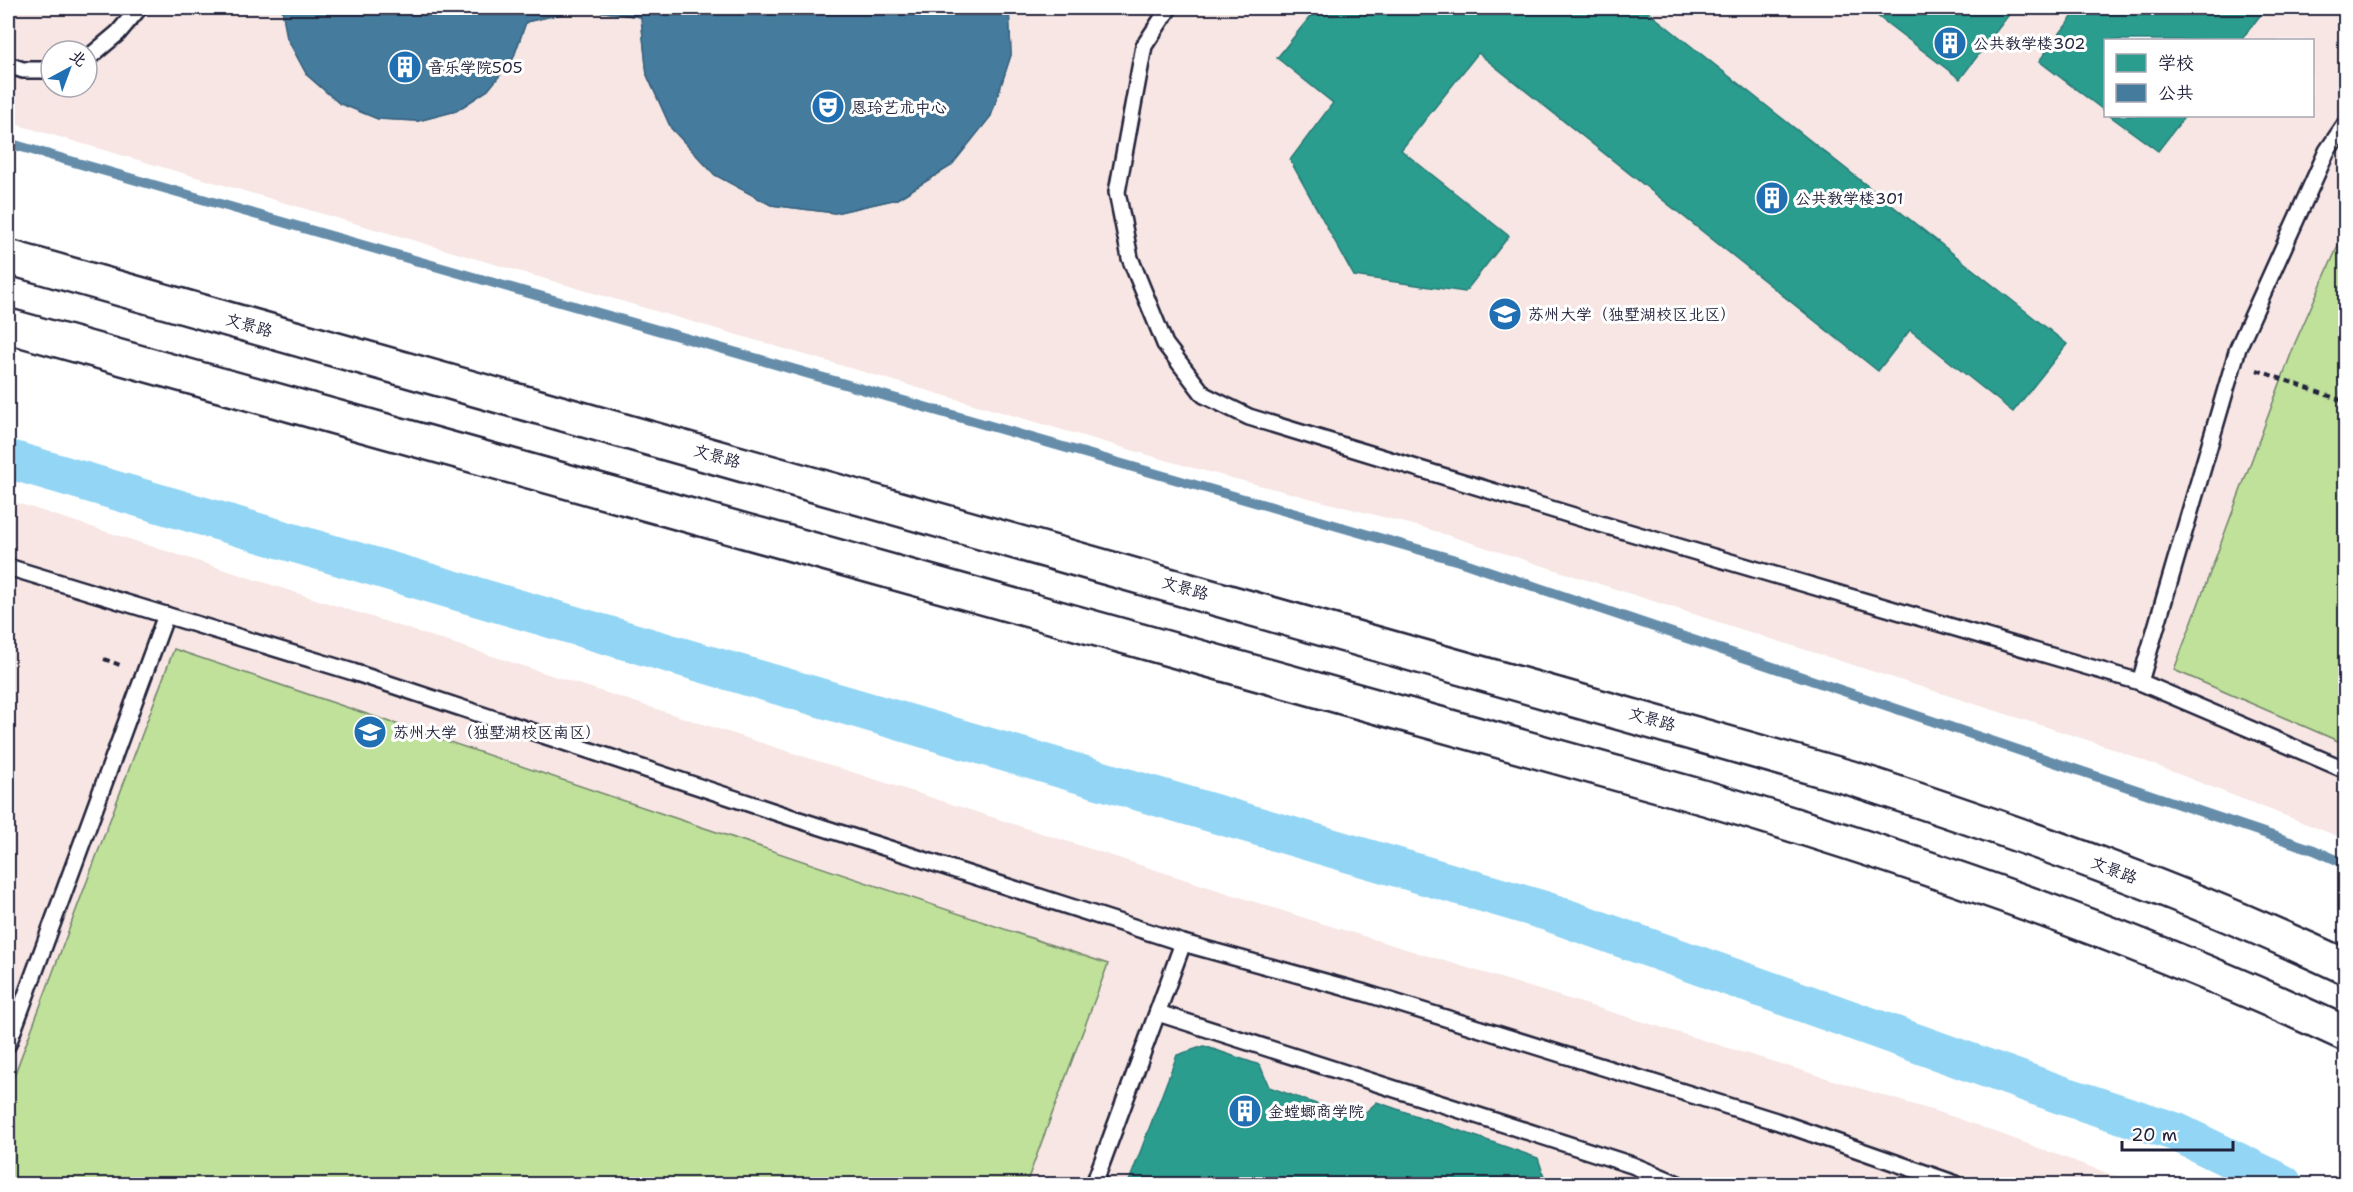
<svg xmlns="http://www.w3.org/2000/svg" width="2353" height="1192" font-family="'Shantell Sans','LXGW WenKai TC',sans-serif">
<style>
.built{fill:#f7e6e3;fill-rule:evenodd}
.green{fill:#bfe19a;stroke:#70826a;stroke-width:1.5}
.schools{fill:#2a9d8f;stroke:#287876;stroke-width:1.5}
.public{fill:#457b9d;stroke:#3a6080;stroke-width:1.5}
.lines{fill:none;stroke-linecap:round;stroke-linejoin:round}
.stream{stroke:#658daa;stroke-width:10}
.canal{stroke:#92d5f4;stroke-width:39}
.lane-casing{stroke:#22223b;stroke-width:20}
.secondary-casing{stroke:#22223b;stroke-width:38}
.path{stroke:#22223b;stroke-width:4;stroke-dasharray:6 4.5;stroke-linecap:butt}
.lane{stroke:#fff;stroke-width:15}
.secondary{stroke:#fff;stroke-width:33}
.labels{text-anchor:middle;dominant-baseline:central;stroke-width:6;stroke-linejoin:round;paint-order:stroke}
.poi-label{font-size:16px;fill:#22223b;stroke:#fff;text-anchor:start}
.street-label{font-size:16px;fill:#22223b;stroke:#fff}
</style>
<rect width="100%" height="100%" fill="#fff"/>
<filter id="ink" filterUnits="userSpaceOnUse"><feTurbulence type="fractalNoise" baseFrequency=".0167" numOctaves="2"/><feDisplacementMap in="SourceGraphic" scale="12" xChannelSelector="R" yChannelSelector="G"/><feConvolveMatrix kernelMatrix="1 2 1 2 8 2 1 2 1" color-interpolation-filters="sRGB"/></filter>
<g filter="url(#ink)">
<g class="built">
<path d="M8 8H2345V839L2106 746 1425 528 1186 466 8 122ZM2106 40H2312V116H2106ZM51 51H87V87H51Z"/>
<path d="M8 500 1314 921 1957 1118 2137 1184H8Z"/>
</g>
<g class="green">
<path d="M2345 230V744L2174 670 2295 343Z"/>
<path d="M174 649 1108 964 1026 1184H8V1092Z"/>
</g>
<g class="schools">
<path d="M282 8H527L526 22 513 59 488 90 456 111 418 121 378 119 339 103 307 75 287 38Z"/>
<path d="M527 8H643L641 17 582 9 526 22Z"/>
<path d="M643 8H1009L1011 55 991 116 951 166 897 199 835 213 771 205 715 175 671 128 647 75 641 17Z"/>
<path d="M1317 8H1643L2067 344 2013 412 1910 330 1878 371 1478 53 1401 150 1509 236 1465 292 1354 276 1290 160 1333 103 1277 58Z"/>
<path d="M1867 8H2014L1960 79Z"/>
<path d="M2079 8H2266L2241 40H2106V112L2039 61Z"/>
<path d="M2110 116H2185L2158 151Z"/>
<path d="M1204 1046 1260 1065 1269 1087 1358 1119 1377 1102 1538 1158 1545 1179 1559 1184H1229L1221 1182 1220 1184H1128L1177 1055Z"/>
</g>
<path class="public" d="M282 8H1009L1011 55 991 116 951 166 897 199 835 213 771 205 715 175 671 128 647 75 641 17 582 9 526 22 513 59 488 90 456 111 418 121 378 119 339 103 307 75 287 38Z"/>
<g class="lines">
<path class="stream" d="M8 143 1459 561 2314 850 2346 864"/>
<path class="canal" d="M8 459 1546 911 2059 1094 2176 1132 2283 1184"/>
<g class="lane-casing">
<g id="lane">
<path d="M1169 8 1144 46 1117 192 1130 258 1165 344 1204 395 1249 417 1587 520 2140 682 2346 770"/>
<path d="M87 59 118 33 139 8"/>
<path d="M8 65 23 70H51"/>
<path d="M8 567 353 672 793 818 1183 943 1365 993 1776 1121 1956 1184"/>
<path d="M2140 682 2238 348 2327 151 2346 123"/>
<path d="M1158 1013 1632 1165 1678 1184"/>
<path d="M8 1044 166 615"/>
<path d="M1094 1184 1183 943"/>
</g>
</g>
<g class="secondary-casing">
<g id="secondary">
<path d="M8 257 1851 778C2019 833 2186 892 2346 967"/>
<path d="M8 326 1709 799C1926 864 2140 938 2346 1034"/>
</g>
</g>
<g class="path">
<path d="M2257 370 2346 402"/>
<path d="M104 659 120 665"/>
</g>
<use href="#lane" class="lane"/>
<use href="#secondary" class="secondary"/>
</g>
</g>
<defs>
<g id="building-disc" transform="scale(1.725)"><circle r="9.5" fill="#1f6fb2" stroke="#fff"/><path d="M-4-6H4V6H1V3H-1V6H-4ZM-2.5-4.3h1.7v1.8h-1.7ZM.8-4.3h1.7v1.8H.8ZM-2.5-1h1.7V.8h-1.7ZM.8-1h1.7V.8H.8Z" fill="#fff"/></g>
<g id="theatre-disc" transform="scale(1.725)"><circle r="9.5" fill="#1f6fb2" stroke="#fff"/><path d="M-5-5.5Q0-4 5-5.5V0Q5 5 0 6Q-5 5-5 0ZM-3.3-2.5H-1v1.5H-3.3ZM1-2.5H3.3v1.5H1ZM-2.8 1Q0 5.5 2.8 1Z" fill="#fff"/></g>
<g id="university-disc" transform="scale(1.725)"><circle r="9.5" fill="#1f6fb2" stroke="#fff"/><path d="M0-5L7-2L0 1L-7-2ZM-4 1L0 2.5L4 1V4Q0 6-4 4Z" fill="#fff"/></g>
</defs>
<g fill-rule="evenodd">
<use href="#building-disc" x="1950" y="43"/>
<use href="#building-disc" x="405" y="67"/>
<use href="#theatre-disc" x="828" y="107"/>
<use href="#building-disc" x="1772" y="198"/>
<use href="#university-disc" x="1505" y="314"/>
<use href="#university-disc" x="370" y="732"/>
<use href="#building-disc" x="1245" y="1111"/>
</g>
<g class="labels">
<g class="poi-label">
<text x="1973" y="43">公共教学楼302</text>
<text x="428" y="67">音乐学院505</text>
<text x="851" y="107">恩玲艺术中心</text>
<text x="1795" y="198">公共教学楼301</text>
<text x="1528" y="314">苏州大学（独墅湖校区北区）</text>
<text x="393" y="732">苏州大学（独墅湖校区南区）</text>
<text x="1268" y="1111">金螳螂商学院</text>
</g>
<g class="street-label">
<text transform="translate(249 325) rotate(16)">文景路</text>
<text transform="translate(717 456) rotate(16)">文景路</text>
<text transform="translate(1185 588) rotate(16)">文景路</text>
<text transform="translate(1652 719) rotate(16)">文景路</text>
<text transform="translate(2114 870) rotate(21)">文景路</text>
</g>
</g>
<rect width="2353" height="1192" fill="none" stroke="#fff" stroke-width="30"/>
<rect x="15" y="15" width="2323" height="1162" fill="none" stroke="#22223b" stroke-width="2" filter="url(#ink)"/>
<rect x="2104" y="39" width="210" height="78" fill="#ffffff" stroke="#a7a7b1" stroke-width="1.5"/>
<rect x="2116" y="54" width="30" height="18" fill="#2a9d8f" stroke="#a7a7b1" stroke-width="1.5"/>
<text x="2158" y="69" font-size="18" fill="#22223b">学校</text>
<rect x="2116" y="84" width="30" height="18" fill="#457b9d" stroke="#a7a7b1" stroke-width="1.5"/>
<text x="2158" y="99" font-size="18" fill="#22223b">公共</text>
<g transform="translate(69 69) rotate(41)"><circle r="28" fill="#ffffff" stroke="#a7a7b1" stroke-width="1.5"/>
<path d="M0-4.5L10 22L0 15L-10 22Z" fill="#1f6fb2"/>
<text y="-9" font-size="16" font-weight="bold" text-anchor="middle" fill="#22223b">北</text>
</g>
<path d="M2122 1141v9h111v-9" fill="none" stroke="#22223b" stroke-width="3"/>
<text x="2131" y="1141" font-size="18" fill="#22223b" stroke="#ffffff" stroke-width="4.5" paint-order="stroke">20 m</text>
</svg>
